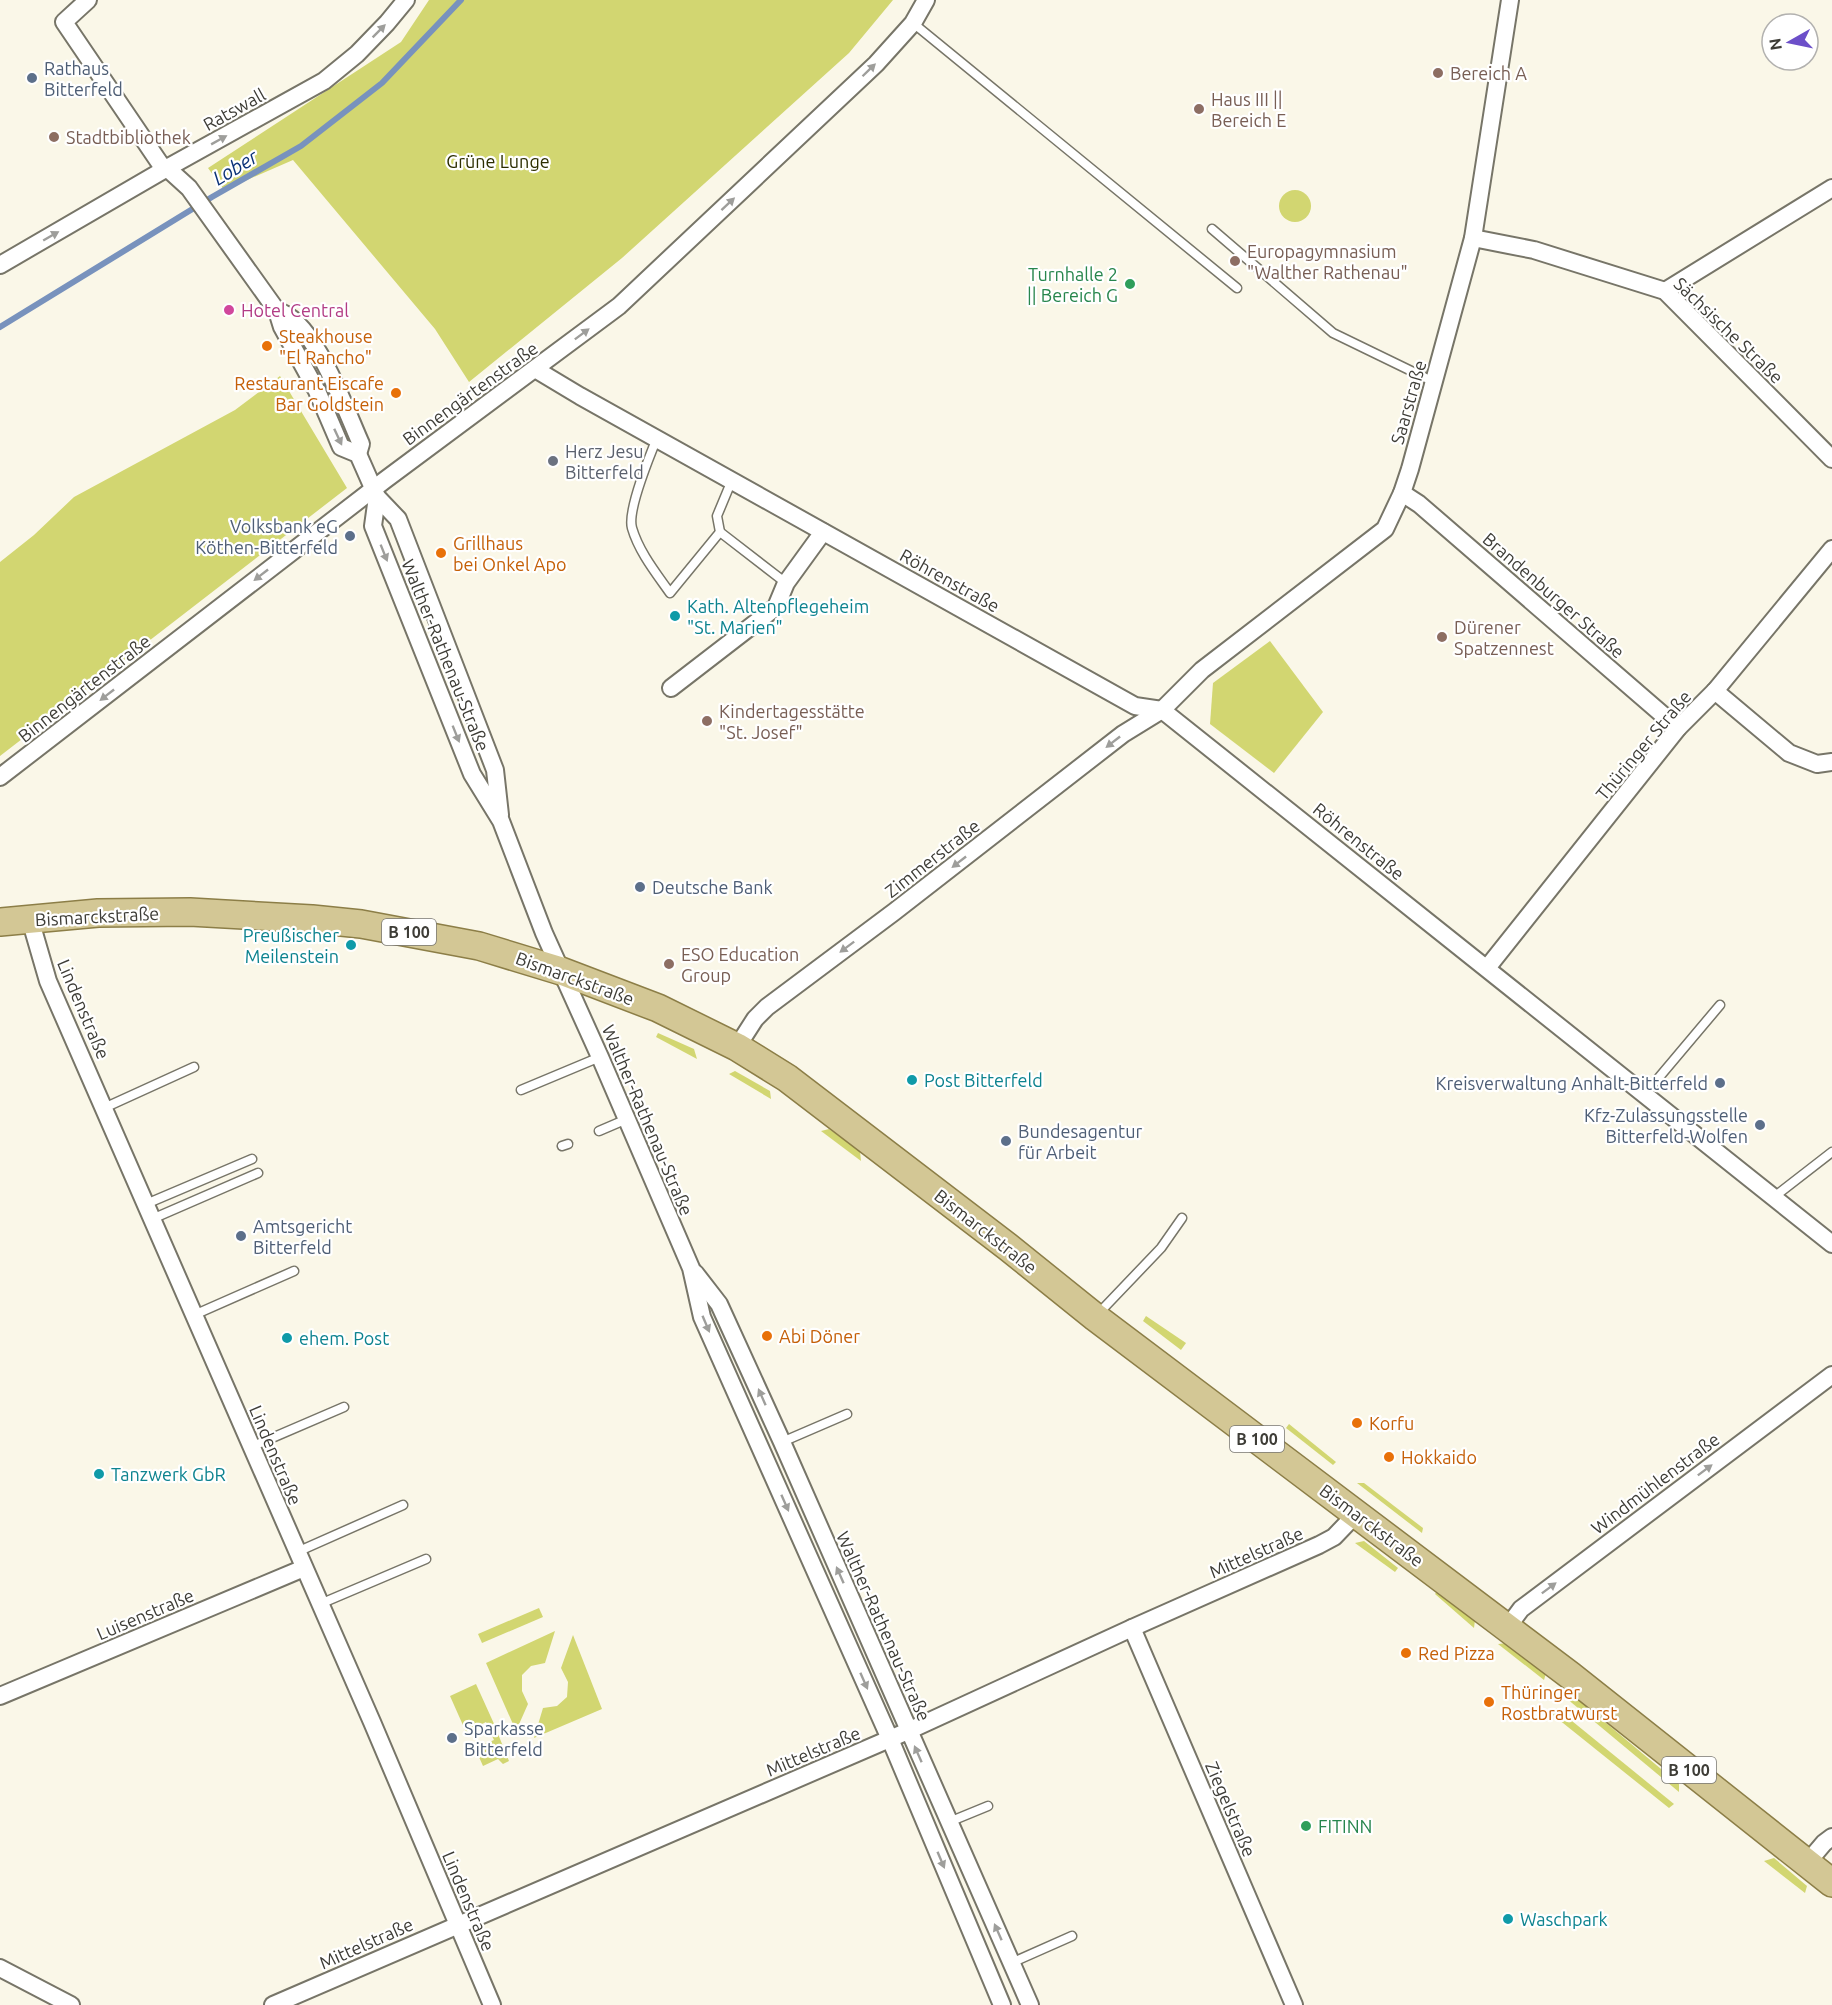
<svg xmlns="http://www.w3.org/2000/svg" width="1832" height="2005" font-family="Ubuntu,sans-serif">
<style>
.green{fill:#d2d671}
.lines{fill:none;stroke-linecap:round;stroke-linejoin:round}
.stream{stroke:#7892bd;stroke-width:6}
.lane-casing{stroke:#777568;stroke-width:11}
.street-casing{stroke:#777568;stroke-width:20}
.primary-casing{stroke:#8c7e47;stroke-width:30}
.lane{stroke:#fff;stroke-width:8}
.street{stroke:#fff;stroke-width:16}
.primary{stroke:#d3c795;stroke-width:27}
.oneway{fill:#9e9e9b}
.education-dot{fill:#8d6e63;stroke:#fff;stroke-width:2}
.service-dot{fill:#5c6f8a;stroke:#fff;stroke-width:2}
.leisure-dot{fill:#2e9e5b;stroke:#fff;stroke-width:2}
.hotel-dot{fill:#d1479c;stroke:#fff;stroke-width:2}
.food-dot{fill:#e8710a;stroke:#fff;stroke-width:2}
.worship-dot{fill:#6b7280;stroke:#fff;stroke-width:2}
.culture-dot{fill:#0f9aa8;stroke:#fff;stroke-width:2}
.labels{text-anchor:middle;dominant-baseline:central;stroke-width:4.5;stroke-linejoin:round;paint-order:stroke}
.shield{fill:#fff;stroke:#787773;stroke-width:1.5}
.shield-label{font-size:16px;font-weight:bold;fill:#3e3d37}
.service-label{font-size:18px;fill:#4e5e75;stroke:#fff;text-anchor:start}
.education-label{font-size:18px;fill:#785e54;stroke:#fff;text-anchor:start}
.street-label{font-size:18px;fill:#3e3d37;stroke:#fff}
.park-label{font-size:18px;fill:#2c2e00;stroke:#fff}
.leisure-label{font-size:18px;fill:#27864d;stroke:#fff;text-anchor:end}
.hotel-label{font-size:18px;fill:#b23c85;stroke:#fff;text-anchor:start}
.food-label{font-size:18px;fill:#c56008;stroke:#fff;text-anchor:start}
.worship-label{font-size:18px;fill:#5b616d;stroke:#fff;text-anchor:start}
.culture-label{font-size:18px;fill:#0d838f;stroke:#fff;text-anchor:start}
.water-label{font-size:20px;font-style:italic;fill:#0c3378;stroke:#fff}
</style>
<rect width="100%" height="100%" fill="#faf7e8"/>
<g class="green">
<path d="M429 0H893L849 53 622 258 469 382 435 329 293 160 224 190 208 168 401 42Z"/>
<circle cx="1295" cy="206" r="16"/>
<path d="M280 376 347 488 0 756V562L34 535 74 497 235 410Z"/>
<path d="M1270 641 1323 712 1274 773 1210 724 1213 683Z"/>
<path d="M658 1033 694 1049 697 1059 656 1037Z"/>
<path d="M735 1071 770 1091 771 1099 729 1074Z"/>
<path d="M829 1129 860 1151 861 1161 821 1131Z"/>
<path d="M1146 1316 1186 1343 1181 1350 1143 1321Z"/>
<path d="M1289 1424 1336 1462 1333 1465 1286 1428Z"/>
<path d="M1357 1483H1364L1423 1528 1422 1533Z"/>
<path d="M1364 1541 1398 1568 1395 1572 1355 1543Z"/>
<path d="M1438 1590 1475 1620 1474 1628 1435 1594Z"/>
<path d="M539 1608 543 1617 482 1643 478 1634Z"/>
<path d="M555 1631 545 1663 531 1666 522 1675V1691L528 1704 516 1731 486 1663Z"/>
<path d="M573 1635 602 1709 534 1738 543 1708 557 1706 567 1697 568 1682 561 1668Z"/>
<path d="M1507 1643 1546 1673 1544 1680 1498 1644Z"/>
<path d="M476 1684 495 1726 490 1728 486 1722 466 1732 450 1696Z"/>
<path d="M1575 1697 1679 1784V1792L1566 1698Z"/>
<path d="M1556 1708 1674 1804 1669 1808 1553 1715Z"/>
<path d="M498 1734 509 1761 503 1764 498 1759 483 1766 475 1748 494 1740 492 1736Z"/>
<path d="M1774 1858 1807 1886 1805 1893 1764 1861Z"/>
</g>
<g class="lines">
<path class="stream" d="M0 327 212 197 301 146 382 83 461 0"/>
<g class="lane-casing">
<g id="lane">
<path d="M913 23 1237 288"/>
<path d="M1212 229 1333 333 1434 382"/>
<path d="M657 438C650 455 627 511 632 528 639 552 656 573 670 593L720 532 717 516 732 480"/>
<path d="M720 532 786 583"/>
<path d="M521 1090 600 1057"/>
<path d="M1645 1094 1720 1005"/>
<path d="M104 1108 194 1067"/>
<path d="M599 1131 627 1119"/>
<path d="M562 1146 568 1144"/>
<path d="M1774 1197 1832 1152"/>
<path d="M146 1204 252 1159"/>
<path d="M152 1219 258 1173"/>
<path d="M194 1315 294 1271"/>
<path d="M1097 1315 1161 1248 1182 1218"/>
<path d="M782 1442 847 1414"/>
<path d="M251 1447 344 1407"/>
<path d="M297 1552 403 1505"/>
<path d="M320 1604 426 1559"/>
<path d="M949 1822 988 1806"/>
<path d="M1011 1963 1072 1936"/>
</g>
</g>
<g class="street-casing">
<g id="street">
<path d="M88 0 64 22 161 165 167 168 189 188 277 311 282 327 317 391 341 447 358 454 377 497 398 519 495 770 500 815"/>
<path d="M1473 238 1534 250 1665 291 1832 459"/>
<path d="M0 265 167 168 324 81 357 54 387 23 406 0"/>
<path d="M1665 291 1832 188"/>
<path d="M277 311C314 319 346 411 361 444L358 454"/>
<path d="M535 369 580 396 1135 706 1162 710 1832 1244"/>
<path d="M1402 493 1419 504 1678 728"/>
<path d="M377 497 373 526 472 774 501 821 544 933 600 1057 691 1268 702 1317 890 1739 1002 2005"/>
<path d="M671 688 776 607 786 583 823 532"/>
<path d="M1715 691 1789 753 1817 764 1832 762"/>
<path d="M0 777 385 480 619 306 876 64 913 23 926 0"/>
<path d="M30 919 48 981 372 1722 492 2005"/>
<path d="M1487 968 1678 728 1715 691 1832 549"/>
<path d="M737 1047 755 1019 767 1007 894 912 1123 734 1162 710 1202 670 1385 529 1402 493 1410 469 1473 238 1510 0"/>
<path d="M695 1273 719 1304 782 1442 1030 2005"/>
<path d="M1132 1628 1294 2005"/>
<path d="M1507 1628 1521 1609 1832 1375"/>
<path d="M0 1696 304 1568"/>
<path d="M1807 1863 1824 1843 1832 1837"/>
<path d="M0 1968 71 2005"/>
<path d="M273 2005 908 1731 1132 1628 1319 1545 1334 1537 1357 1513"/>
</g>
</g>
<g class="primary-casing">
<path id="primary" d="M0 922 98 913 190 912 312 919 361 924 479 946 561 971 658 1008 737 1047 787 1078 1008 1247 1095 1317 1571 1676 1832 1883"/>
</g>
<use href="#lane" class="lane"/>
<use href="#street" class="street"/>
<use href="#primary" class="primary"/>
</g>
<defs><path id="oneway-solid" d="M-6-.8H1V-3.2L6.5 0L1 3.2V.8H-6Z" transform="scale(1.5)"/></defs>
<g class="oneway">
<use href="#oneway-solid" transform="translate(379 31) rotate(-45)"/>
<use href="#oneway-solid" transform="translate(869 70) rotate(-44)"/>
<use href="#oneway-solid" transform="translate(219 140) rotate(-29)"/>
<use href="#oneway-solid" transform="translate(728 204) rotate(-43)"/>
<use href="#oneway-solid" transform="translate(51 236) rotate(-30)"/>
<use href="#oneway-solid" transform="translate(582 334) rotate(-37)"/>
<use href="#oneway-solid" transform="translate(338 437) rotate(65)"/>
<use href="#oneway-solid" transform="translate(384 553) rotate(68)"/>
<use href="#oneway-solid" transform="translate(261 575) rotate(142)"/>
<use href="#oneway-solid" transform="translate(107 695) rotate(142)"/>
<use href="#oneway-solid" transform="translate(456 734) rotate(68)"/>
<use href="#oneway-solid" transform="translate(1113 742) rotate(142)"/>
<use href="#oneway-solid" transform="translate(959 862) rotate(142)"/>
<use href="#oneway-solid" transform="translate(847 947) rotate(143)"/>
<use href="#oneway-solid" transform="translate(706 1324) rotate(67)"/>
<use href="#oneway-solid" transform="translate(762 1397) rotate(-114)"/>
<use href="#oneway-solid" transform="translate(1705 1470) rotate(-37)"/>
<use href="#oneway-solid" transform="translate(785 1503) rotate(66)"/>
<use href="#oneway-solid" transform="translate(840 1575) rotate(-114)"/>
<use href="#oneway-solid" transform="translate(1549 1588) rotate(-37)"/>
<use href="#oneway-solid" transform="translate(864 1681) rotate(66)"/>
<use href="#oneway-solid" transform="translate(918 1754) rotate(-114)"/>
<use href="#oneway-solid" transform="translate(941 1860) rotate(67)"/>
<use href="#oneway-solid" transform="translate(998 1932) rotate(-114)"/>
</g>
<g class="education-dot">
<circle cx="1438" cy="73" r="6"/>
<circle cx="1199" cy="109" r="6"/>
<circle cx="54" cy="137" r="6"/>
<circle cx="1235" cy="261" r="6"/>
<circle cx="1442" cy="637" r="6"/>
<circle cx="707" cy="721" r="6"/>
<circle cx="669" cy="964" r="6"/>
</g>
<g class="service-dot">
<circle cx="32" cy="78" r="6"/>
<circle cx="350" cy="536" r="6"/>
<circle cx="640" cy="887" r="6"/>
<circle cx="1720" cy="1083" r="6"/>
<circle cx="1760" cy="1125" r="6"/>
<circle cx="1006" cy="1141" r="6"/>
<circle cx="241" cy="1236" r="6"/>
<circle cx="452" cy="1738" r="6"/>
</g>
<g class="leisure-dot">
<circle cx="1130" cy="284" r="6"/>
<circle cx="1306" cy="1826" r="6"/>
</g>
<circle class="hotel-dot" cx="229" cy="310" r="6"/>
<g class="food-dot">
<circle cx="267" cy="346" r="6"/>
<circle cx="396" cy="393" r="6"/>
<circle cx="441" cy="553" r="6"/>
<circle cx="767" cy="1336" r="6"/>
<circle cx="1357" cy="1423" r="6"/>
<circle cx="1389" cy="1457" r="6"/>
<circle cx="1406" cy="1653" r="6"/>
<circle cx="1489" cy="1702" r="6"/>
</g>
<circle class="worship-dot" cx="553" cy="461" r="6"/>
<g class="culture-dot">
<circle cx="675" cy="616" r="6"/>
<circle cx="351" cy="945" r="6"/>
<circle cx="912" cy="1080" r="6"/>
<circle cx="287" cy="1338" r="6"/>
<circle cx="99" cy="1474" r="6"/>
<circle cx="1508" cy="1919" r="6"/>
</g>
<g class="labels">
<g class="shield">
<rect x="382" y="919" width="54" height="26" rx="4.5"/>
<rect x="1230" y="1426" width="54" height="26" rx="4.5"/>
<rect x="1662" y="1757" width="54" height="26" rx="4.5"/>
</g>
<g class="shield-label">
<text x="409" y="932">B 100</text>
<text x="1257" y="1439">B 100</text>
<text x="1689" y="1770">B 100</text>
</g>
<g class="service-label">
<text x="44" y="68">Rathaus<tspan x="44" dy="21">Bitterfeld</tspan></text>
<text x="338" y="526" text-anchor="end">Volksbank eG<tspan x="338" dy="21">Köthen-Bitterfeld</tspan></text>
<text x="652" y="887">Deutsche Bank</text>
<text x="1708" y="1083" text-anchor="end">Kreisverwaltung Anhalt-Bitterfeld</text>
<text x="1748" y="1115" text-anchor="end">Kfz-Zulassungsstelle<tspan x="1748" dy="21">Bitterfeld-Wolfen</tspan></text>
<text x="1018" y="1131">Bundesagentur<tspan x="1018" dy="21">für Arbeit</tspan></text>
<text x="253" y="1226">Amtsgericht<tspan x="253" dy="21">Bitterfeld</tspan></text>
<text x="464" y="1728">Sparkasse<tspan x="464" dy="21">Bitterfeld</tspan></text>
</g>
<g class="education-label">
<text x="1450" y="73">Bereich A</text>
<text x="1211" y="99">Haus III ||<tspan x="1211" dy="21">Bereich E</tspan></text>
<text x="66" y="137">Stadtbibliothek</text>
<text x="1247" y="251">Europagymnasium<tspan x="1247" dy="21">"Walther Rathenau"</tspan></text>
<text x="1454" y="627">Dürener<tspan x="1454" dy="21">Spatzennest</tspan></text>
<text x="719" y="711">Kindertagesstätte<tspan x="719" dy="21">"St. Josef"</tspan></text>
<text x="681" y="954">ESO Education<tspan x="681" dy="21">Group</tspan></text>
</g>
<g class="street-label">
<text transform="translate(234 109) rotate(-29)">Ratswall</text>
<text transform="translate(1729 330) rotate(44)">Sächsische Straße</text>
<text transform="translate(470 393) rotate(-36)">Binnengärtenstraße</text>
<text transform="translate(1408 402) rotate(-74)">Saarstraße</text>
<text transform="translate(950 580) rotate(29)">Röhrenstraße</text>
<text transform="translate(1554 595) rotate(41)">Brandenburger Straße</text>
<text transform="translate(446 655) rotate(68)">Walther-Rathenau-Straße</text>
<text transform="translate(84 688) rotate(-38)">Binnengärtenstraße</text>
<text transform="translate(1643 745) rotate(-50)">Thüringer Straße</text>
<text transform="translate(1359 841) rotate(39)">Röhrenstraße</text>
<text transform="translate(932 858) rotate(-38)">Zimmerstraße</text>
<text transform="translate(97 916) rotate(-3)">Bismarckstraße</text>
<text transform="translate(575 978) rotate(20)">Bismarckstraße</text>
<text transform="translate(84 1009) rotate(67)">Lindenstraße</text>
<text transform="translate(648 1120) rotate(67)">Walther-Rathenau-Straße</text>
<text transform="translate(986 1231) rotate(38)">Bismarckstraße</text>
<text transform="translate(276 1455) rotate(67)">Lindenstraße</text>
<text transform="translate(1655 1483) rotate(-37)">Windmühlenstraße</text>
<text transform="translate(1372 1525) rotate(37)">Bismarckstraße</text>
<text transform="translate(1256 1552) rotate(-24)">Mittelstraße</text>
<text transform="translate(145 1614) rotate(-23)">Luisenstraße</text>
<text transform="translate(884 1626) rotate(66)">Walther-Rathenau-Straße</text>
<text transform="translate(813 1751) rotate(-23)">Mittelstraße</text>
<text transform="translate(1231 1809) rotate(67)">Ziegelstraße</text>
<text transform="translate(469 1901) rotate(67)">Lindenstraße</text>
<text transform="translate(366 1943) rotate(-24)">Mittelstraße</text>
</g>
<g class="park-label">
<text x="498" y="161">Grüne Lunge</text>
</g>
<g class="leisure-label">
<text x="1118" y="274">Turnhalle 2<tspan x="1118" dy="21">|| Bereich G</tspan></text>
<text x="1318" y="1826" text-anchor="start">FITINN</text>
</g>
<g class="hotel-label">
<text x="241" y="310">Hotel Central</text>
</g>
<g class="food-label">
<text x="279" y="336">Steakhouse<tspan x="279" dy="21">"El Rancho"</tspan></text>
<text x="384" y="383" text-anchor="end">Restaurant Eiscafe<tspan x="384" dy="21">Bar Goldstein</tspan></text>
<text x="453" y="543">Grillhaus<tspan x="453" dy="21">bei Onkel Apo</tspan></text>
<text x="779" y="1336">Abi Döner</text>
<text x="1369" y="1423">Korfu</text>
<text x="1401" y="1457">Hokkaido</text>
<text x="1418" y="1653">Red Pizza</text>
<text x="1501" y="1692">Thüringer<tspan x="1501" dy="21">Rostbratwurst</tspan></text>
</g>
<g class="worship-label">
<text x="565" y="451">Herz Jesu<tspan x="565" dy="21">Bitterfeld</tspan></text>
</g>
<g class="culture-label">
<text x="687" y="606">Kath. Altenpflegeheim<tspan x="687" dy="21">"St. Marien"</tspan></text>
<text x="339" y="935" text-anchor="end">Preußischer<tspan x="339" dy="21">Meilenstein</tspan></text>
<text x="924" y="1080">Post Bitterfeld</text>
<text x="299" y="1338">ehem. Post</text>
<text x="111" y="1474">Tanzwerk GbR</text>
<text x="1520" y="1919">Waschpark</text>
</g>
<g class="water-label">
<text transform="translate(235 167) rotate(-31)">Lober</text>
</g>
</g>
<g transform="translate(1790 42) rotate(261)"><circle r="28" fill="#ffffff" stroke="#b2b1af" stroke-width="1.5"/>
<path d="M0-4.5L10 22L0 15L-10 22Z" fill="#6c4fc9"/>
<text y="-9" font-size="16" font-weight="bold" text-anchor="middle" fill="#3e3d37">N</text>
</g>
</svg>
